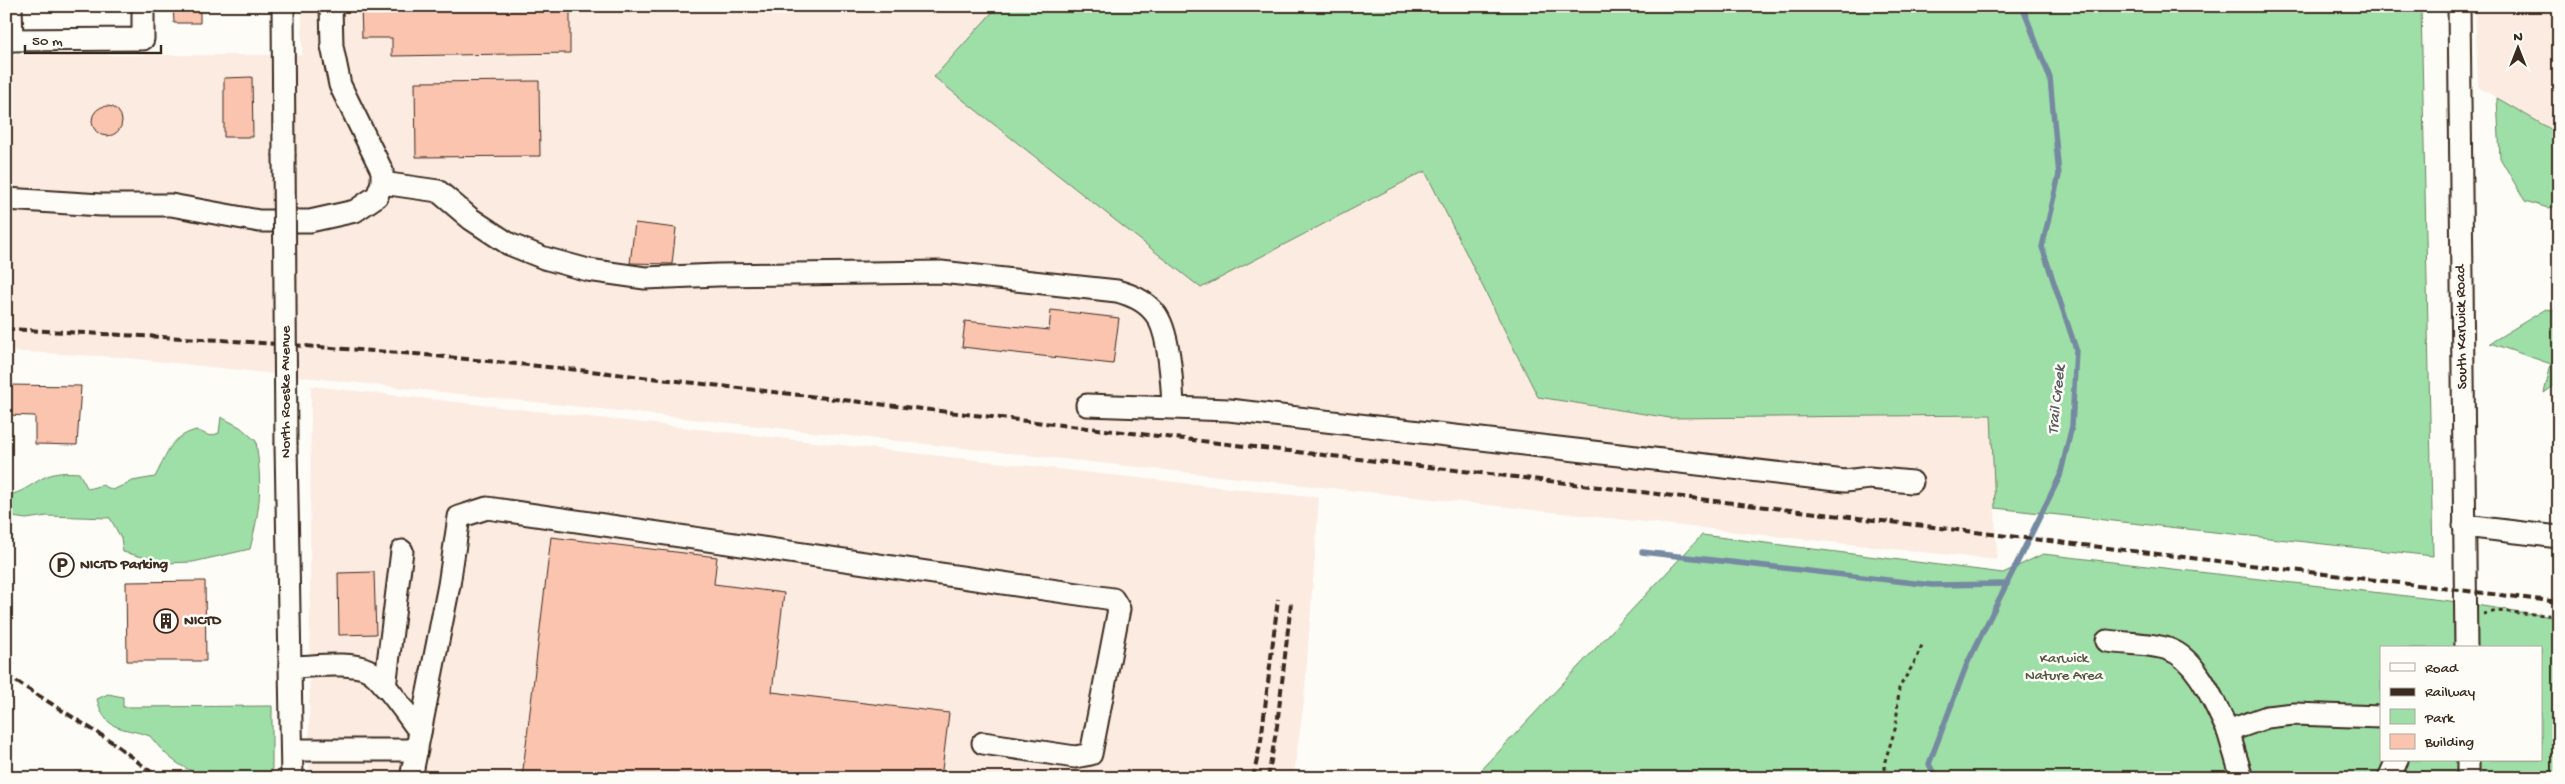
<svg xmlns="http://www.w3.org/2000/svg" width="2565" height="784" font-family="'Gochi Hand',sans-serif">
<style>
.built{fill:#fcebe1}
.green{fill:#9edea7;stroke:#6c8462;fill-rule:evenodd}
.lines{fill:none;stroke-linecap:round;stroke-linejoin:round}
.stream{stroke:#758aa0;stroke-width:5.5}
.building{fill:#fbc4af;stroke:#3b2a1e}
.minor-casing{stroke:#3b2a1e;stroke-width:25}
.path{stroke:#3b2a1e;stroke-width:3;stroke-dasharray:4 4;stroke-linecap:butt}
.minor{stroke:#fdfcf7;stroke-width:21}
.rail{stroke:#3b2a1e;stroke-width:4;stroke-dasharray:8 4;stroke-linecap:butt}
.minor-bridge-casing{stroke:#3b2a1e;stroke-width:25;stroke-linecap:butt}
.minor-bridge{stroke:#fdfcf7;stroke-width:21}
.labels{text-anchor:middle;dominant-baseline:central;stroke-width:5;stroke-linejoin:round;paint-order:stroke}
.street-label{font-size:15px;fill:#3b2a1e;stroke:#fdfcf7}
.poi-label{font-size:15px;font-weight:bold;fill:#3b2a1e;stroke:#fdfcf7;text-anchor:start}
.park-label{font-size:15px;fill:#545740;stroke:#fdfcf7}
.water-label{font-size:16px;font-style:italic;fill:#585a5f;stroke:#fdfcf7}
</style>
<rect width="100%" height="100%" fill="#fdfcf7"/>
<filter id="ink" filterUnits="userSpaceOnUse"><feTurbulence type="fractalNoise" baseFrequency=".02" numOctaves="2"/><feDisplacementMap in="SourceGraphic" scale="10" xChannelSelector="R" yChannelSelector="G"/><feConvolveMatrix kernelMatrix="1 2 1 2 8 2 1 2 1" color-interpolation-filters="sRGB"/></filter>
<g filter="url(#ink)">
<g class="built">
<path d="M302 6H998L935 77 1201 287 1425 171 1538 397 1670 418 1991 415 1997 560 119 357 6 351V55H302Z"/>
<path d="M2475 6H2559V134L2478 87Z"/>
<path d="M311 386 1319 498 1304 702 1293 778H309Z"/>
</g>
<g class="green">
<path d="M998 6H2421L2433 556 1995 508 1991 415 1670 418 1538 397 1425 171 1201 288 934 77Z"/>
<path d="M2497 98 2559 134V206L2548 208 2525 201 2500 158Z"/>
<path d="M2546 309 2559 311V382L2544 393 2551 364 2490 343Z"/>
<path d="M221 417 240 427 256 441C262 486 261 505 250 549L193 562 166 563 123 552 121 538 110 518 47 516 26 519 6 516V495C21 494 30 485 43 478 54 472 67 472 79 473L88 489 102 485 113 490 132 481 155 477C167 455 168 438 196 430L210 436 219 433Z"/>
<path d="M1702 535 2003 573 2043 554 2450 601 2559 618V778H1474ZM2381 648H2541V760H2381Z"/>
<path d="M108 694 123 697V707L272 706V778C217 778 187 784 150 736 121 726 106 733 97 699Z"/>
</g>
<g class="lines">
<g class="stream">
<path d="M1642 552 1932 585 2007 584"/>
<path d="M1936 778 1929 764 1967 664 2060 476 2072 426 2076 349 2042 247 2059 175 2050 78 2022 6"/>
<path d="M1994 778H2001"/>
</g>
</g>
<g class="building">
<path d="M173 6H200V23H174Z"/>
<path d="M361 6H570V53L392 56V38H362Z"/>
<path d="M252 77 253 137H224V78Z"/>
<path d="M539 81 540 156 416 157 415 82Z"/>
<circle cx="107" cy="121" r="15"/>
<path d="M635 223 676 228 672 264 630 263Z"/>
<path d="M1051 310 1119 318 1113 364 962 347 965 321 1049 330Z"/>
<path d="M6 385 81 386 77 445 35 444V416L6 415Z"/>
<path d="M551 537 717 557 714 584 784 593 772 692 949 713 941 778H522Z"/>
<path d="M374 572 376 634 339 635 338 573Z"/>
<path d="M205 581 206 661H127L126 582Z"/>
</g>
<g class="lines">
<g class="minor-casing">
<g id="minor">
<path d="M11 6 12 40"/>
<path d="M283 6 284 154"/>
<path d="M2459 6 2466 648"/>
<path d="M6 40 143 39V6"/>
<path d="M382 183 438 191 471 219 509 244 544 258 588 270 645 278 718 275 941 272 1117 291C1131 295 1144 300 1154 312 1170 330 1172 383 1173 407"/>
<path d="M6 199 101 205H171L259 221H310L355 211 377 196 382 183V171L340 85 332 46 331 6"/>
<path d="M1087 405 1229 410 1845 481 1869 478 1912 482"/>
<path d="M286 445 292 778"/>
<path d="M2464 526 2559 537"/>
<path d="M2107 641C2127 644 2150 643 2168 649 2198 659 2215 705 2228 731"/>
<path d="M290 667C311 667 349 661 368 670 383 678 409 718 420 732"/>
<path d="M385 687 402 551"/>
<path d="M292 750H417"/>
<path d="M2468 760V778"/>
<path d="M411 778 449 585 459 517 487 508 1113 599 1119 609 1091 754 1075 757 983 743"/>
<path d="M2242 778 2228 731 2267 717 2294 714 2381 717"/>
<path d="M2389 778 2397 760"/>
</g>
</g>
<g class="path">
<path d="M2483 614 2497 611 2559 616"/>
<path d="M1885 778V761L1896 726 1899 688 1916 660 1922 645"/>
</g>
<use href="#minor" class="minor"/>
<g class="rail">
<path d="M6 329 221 340 415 354 599 372 1507 476 2559 602"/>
<path d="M6 675 112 742 159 778"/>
<path d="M1253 778 1261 741 1278 599"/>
<path d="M1268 778 1277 726 1291 603"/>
</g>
<g class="minor-bridge-casing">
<path id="minor-bridge" d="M284 154 286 445"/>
</g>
<use href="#minor-bridge" class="minor-bridge"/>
</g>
</g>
<defs>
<g id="parking-ring" transform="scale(1.25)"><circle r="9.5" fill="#fdfcf7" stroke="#3b2a1e" stroke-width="1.5"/><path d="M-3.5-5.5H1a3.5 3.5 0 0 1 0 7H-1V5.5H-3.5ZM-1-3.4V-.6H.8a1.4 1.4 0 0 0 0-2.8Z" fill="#3b2a1e"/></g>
<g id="building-ring" transform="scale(1.25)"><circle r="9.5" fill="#fdfcf7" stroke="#3b2a1e" stroke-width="1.5"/><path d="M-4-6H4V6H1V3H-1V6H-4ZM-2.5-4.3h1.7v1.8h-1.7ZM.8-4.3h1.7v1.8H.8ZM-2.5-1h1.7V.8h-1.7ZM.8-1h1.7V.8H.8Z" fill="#3b2a1e"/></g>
</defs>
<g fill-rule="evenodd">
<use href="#parking-ring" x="62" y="565"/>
<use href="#building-ring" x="166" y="621"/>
</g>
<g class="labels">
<g class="street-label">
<text transform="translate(2462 327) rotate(-91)">South Karwick Road</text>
<text transform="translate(286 392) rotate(-90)">North Roeske Avenue</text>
</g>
<g class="poi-label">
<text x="80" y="565">NICTD Parking</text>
<text x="184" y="621">NICTD</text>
</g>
<g class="park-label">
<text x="2064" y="659">Karwick<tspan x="2064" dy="17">Nature Area</tspan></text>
</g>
<g class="water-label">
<text transform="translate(2058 400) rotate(-84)">Trail Creek</text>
</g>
</g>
<rect width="2565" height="784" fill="none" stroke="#fdfcf7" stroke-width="25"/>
<rect x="12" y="12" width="2540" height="759" fill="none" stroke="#3b2a1e" stroke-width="2" filter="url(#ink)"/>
<rect x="2380" y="646" width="162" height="115" fill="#fdfcf7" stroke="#afa8a0"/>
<rect x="2390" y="663" width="25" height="8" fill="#fdfcf7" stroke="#afa8a0"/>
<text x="2425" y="672" font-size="15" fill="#3b2a1e">Road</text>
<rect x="2390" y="688" width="25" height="8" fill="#3b2a1e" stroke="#afa8a0"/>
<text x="2425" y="696" font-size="15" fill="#3b2a1e">Railway</text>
<rect x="2390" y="709" width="25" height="15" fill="#9edea7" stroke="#afa8a0"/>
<text x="2425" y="722" font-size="15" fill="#3b2a1e">Park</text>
<rect x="2390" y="734" width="25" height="15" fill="#fbc4af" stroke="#afa8a0"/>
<text x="2425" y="746" font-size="15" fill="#3b2a1e">Building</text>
<g transform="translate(2518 48)" stroke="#fdfcf7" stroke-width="4" paint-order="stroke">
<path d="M0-4L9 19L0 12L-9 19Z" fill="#3b2a1e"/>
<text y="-8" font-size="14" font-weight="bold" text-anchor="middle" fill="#3b2a1e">N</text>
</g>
<path d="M25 45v8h136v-8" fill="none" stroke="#3b2a1e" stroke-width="2.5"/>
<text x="32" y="45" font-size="15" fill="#3b2a1e" stroke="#fdfcf7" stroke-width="4" paint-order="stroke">50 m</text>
</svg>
